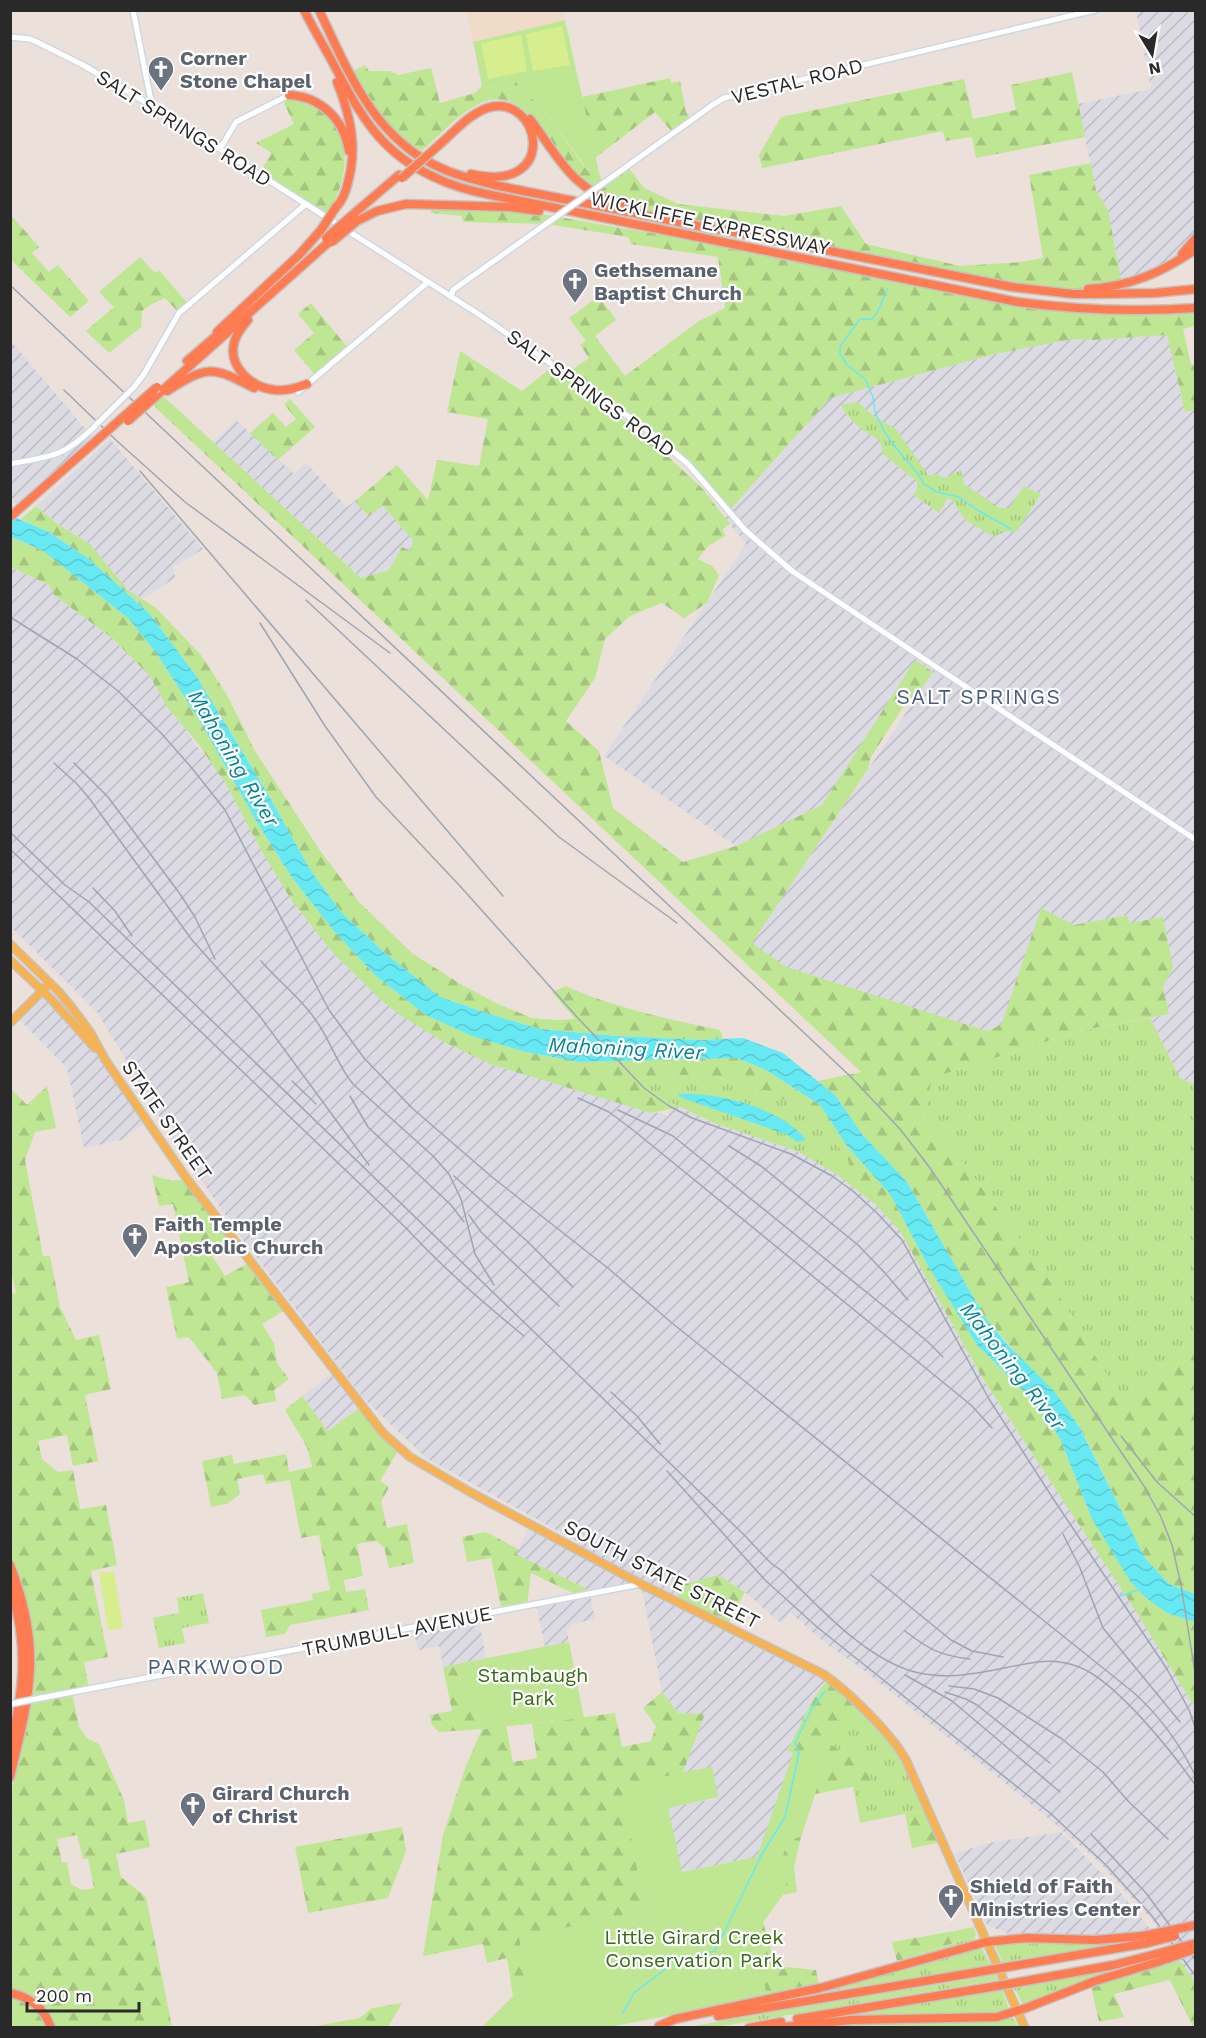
<svg xmlns="http://www.w3.org/2000/svg" width="1206" height="2038" font-family="'Work Sans',sans-serif">
<style>
.industrial{fill:url(#industrial-furrows)}
.education{fill:#efdbc8}
.grass{fill:url(#grass-tufts)}
.forest{fill:url(#forest-firs);fill-rule:evenodd}
.park{fill:#bfe693}
.pitch{fill:#d7ee8e}
.water{fill:url(#water-waves)}
.lines{fill:none;stroke-linecap:round;stroke-linejoin:round}
.stream{stroke:#67e9f4;stroke-width:1.5}
.minor-casing{stroke:#cfd7e3;stroke-width:8}
.major-casing{stroke:#c3c3c3;stroke-width:10}
.highway-casing{stroke:#c3c3c3;stroke-width:11}
.minor{stroke:#fff;stroke-width:5}
.major{stroke:#f7b254;stroke-width:7}
.highway{stroke:#ff7c52;stroke-width:8}
.rail{stroke:#9da5b4;stroke-width:1.5}
.minor-bridge-casing{stroke:#cfd7e3;stroke-width:8;stroke-linecap:butt}
.highway-bridge-casing{stroke:#c3c3c3;stroke-width:11;stroke-linecap:butt}
.minor-bridge{stroke:#fff;stroke-width:5}
.highway-bridge{stroke:#ff7c52;stroke-width:8}
.labels{text-anchor:middle;dominant-baseline:central;stroke-width:4.5;stroke-linejoin:round;paint-order:stroke}
.worship-label{font-size:20px;font-weight:bold;fill:#5b616d;stroke:#fff;text-anchor:start}
.street-label{font-size:20px;fill:#292929;stroke:#fff}
.park-label{font-size:20px;fill:#376916;stroke:#fff}
.neighbourhood-label{font-size:21px;letter-spacing:1.5px;fill:#485b7c;stroke:#fff}
.water-label{font-size:21px;font-style:italic;fill:#088298;stroke:#fff}
.quarter-label{font-size:22px;letter-spacing:1.5px;fill:#485b7c;stroke:#fff}
</style>
<defs>
<pattern id="industrial-furrows" width="10" height="10" patternUnits="userSpaceOnUse" patternTransform="scale(1.5)"><rect width="10" height="10" fill="#dcdbe4"/><path d="M-1 1l2-2M0 10L10 0M9 11l2-2" fill="none" stroke="#bdbcc4"/></pattern>
<pattern id="grass-tufts" width="24" height="20" patternUnits="userSpaceOnUse" patternTransform="scale(1.5)"><rect width="24" height="20" fill="#bfe693"/><path d="M3 7l-1-3M5 7V3M7 7l1-3M15 17l-1-3M17 17v-4M19 17l1-3" fill="none" stroke="#a4c57f"/></pattern>
<pattern id="forest-firs" width="22" height="20" patternUnits="userSpaceOnUse" patternTransform="scale(1.5)"><rect width="22" height="20" fill="#bfe693"/><path d="M5 1l3.5 6h-7zM16 11l3.5 6h-7z" fill="#a4c57f"/></pattern>
<pattern id="water-waves" width="16" height="10" patternUnits="userSpaceOnUse" patternTransform="scale(1.5)"><rect width="16" height="10" fill="#67e9f4"/><path d="M0 5q4-4 8 0t8 0" fill="none" stroke="#59c8d1"/></pattern>
</defs>
<rect width="100%" height="100%" fill="#ece1da"/>
<g class="industrial">
<path d="M1136 11H1195V238L1174 263 1122 284 1108 210 1096 191 1078 104 1151 89Z"/>
<path d="M1167 335 1185 412 1196 410 1195 1085 1180 1078 1150 1018 1169 1014 1163 987 1173 967 1129 923 1126 915 1074 925 1041 909 1001 1026 987 1031 786 968 751 943 933 673 916 660 822 805 736 846 604 756 746 544 724 517 830 398 995 354 1073 339 1092 340Z"/>
<path d="M10 340 94 439 18 506 10 499Z"/>
<path d="M236 420 294 474 306 463 347 507 355 501 368 516 383 506 414 540 411 552 389 570 361 578 213 442Z"/>
<path d="M110 439 203 549 173 567 174 574 176 577 143 599 128 590 77 535 56 523 36 506Z"/>
<path d="M10 567 49 585 54 595 112 638 150 676 179 715 194 743 219 770 291 893 579 1089 668 1116 674 1105 714 1123 797 1151 838 1175 876 1205 900 1231 983 1379 1130 1602 1193 1704 1196 1714 1195 1985 1153 1921 1098 1861 1042 1813 866 1672 825 1643 791 1613 781 1623 745 1592 718 1575 675 1600 829 1678 812 1701 787 1751 794 1752 757 1857 681 1872 668 1808 718 1798 683 1773 704 1714 678 1713 662 1692 641 1584 595 1593 516 1554 530 1525 575 1549 578 1542 426 1458 364 1399 235 1229 170 1135 98 1013 11 927Z"/>
<path d="M43 991 101 1054 148 1122 121 1140 84 1148 67 1068 17 1017Z"/>
<path d="M335 1371 362 1406 328 1431 302 1396Z"/>
<path d="M590 1594 595 1619 572 1624 567 1630 569 1642 545 1647 536 1604Z"/>
<path d="M478 1615 486 1658 443 1667 439 1646 418 1650 413 1628Z"/>
<path d="M1061 1832 1119 1891 1153 1932 1090 1938 1014 1936 987 1925 955 1854 987 1843Z"/>
</g>
<path class="education" d="M467 11H563L565 20 473 42Z"/>
<g class="grass">
<path d="M857 402 875 417 896 429 929 476 934 474 945 478 961 470 964 484 1000 508H1009L1024 486 1041 494 1017 531 1011 532 1006 531 994 537 965 520 952 500 948 498 939 513 913 495 917 489V482L883 454 880 441C863 430 850 423 841 405Z"/>
<path d="M1150 1018 1180 1078 1195 1085V1337L1124 1404 1052 1284 966 1166 923 1119 932 1078 1079 1031Z"/>
<path d="M677 1075 715 1077 767 1091 818 1117 855 1169 858 1191 838 1175 797 1151 714 1123 644 1090 639 1085Z"/>
<path d="M203 1593 209 1623 182 1628 185 1643 159 1648 153 1618 179 1613 177 1598Z"/>
<path d="M856 1702 891 1739 928 1809 860 1823 853 1786 872 1782 810 1749Z"/>
<path d="M974 1927 976 1935 972 1944 809 1989 964 1940 949 1932Z"/>
<path d="M1130 1940 1107 1946 1002 1962 995 1945 997 1943Z"/>
<path d="M981 1947 991 1965 799 1996Z"/>
<path d="M1126 1967 1024 2006 1014 1988Z"/>
<path d="M995 1975 997 1980 717 2027H687Z"/>
<path d="M1002 1990 1009 2009 1007 2012 996 2015 839 2018Z"/>
<path d="M1008 2018 1014 2019 1019 2027 958 2026 924 2028H795L903 2022H982Z"/>
</g>
<g class="forest">
<path d="M365 65 369 71H390L398 75 431 68 440 103 475 93 482 86 498 87 517 82 519 89 538 103 587 170 598 168 602 184 627 166 644 188 678 204 784 216 841 206 866 244 960 266 1021 262 1043 258 1029 175 1091 163 1096 191 1108 210 1122 284 1072 290 1012 287 652 217 646 209 597 193 600 190 596 185 590 189 580 181C571 169 561 156 552 144 535 120 513 87 479 104 458 114 440 135 422 151 391 133 369 103 353 71Z"/>
<path d="M1072 72 1085 137 976 158 972 137 945 141 943 131 762 168 759 155 781 117 964 79 973 119 1016 110 1011 85Z"/>
<path d="M670 78 671 83 680 81 686 112 691 120 673 133 655 112 595 158 582 97Z"/>
<path d="M294 98C354 110 355 169 328 214L315 209 259 174 272 153 256 143 294 124 283 101Z"/>
<path d="M431 207 536 213 638 231 725 243 1045 306 1195 308V326L1183 329 1191 365H1195V410L1185 412 1167 335 1092 340 1073 339 995 354 830 398 729 511 671 449 566 374 589 358 580 345 586 341 569 318 599 296 616 320 595 336 625 376 699 321 725 308 718 257 631 244 628 237 546 224 463 222 462 216 431 213Z"/>
<path d="M10 214 39 247 32 253 49 272 58 265 89 301 70 317 11 260Z"/>
<path d="M140 257 155 273 159 270 189 305 179 313 165 298 150 305 142 311 141 327 109 353 86 331 114 307 99 292Z"/>
<path d="M311 303 349 349 316 376 294 350 314 333 298 314Z"/>
<path d="M460 351 522 391 551 368 647 437 703 489 730 524 723 529 725 536 708 546 698 559 712 566 719 575 707 603 684 618 662 603 630 616 605 639 595 678 566 721 599 751 613 808 683 862 736 846 822 805 915 660 933 672 915 699 903 707 871 757 868 769 752 943 786 967 987 1031 1001 1025 1041 908 1074 925 1127 915 1130 923 1163 917 1173 967 1163 987 1169 1014 1079 1031 932 1078 923 1119 966 1166 1052 1284 1124 1404 1195 1337V1594L1169 1584 1145 1558 1080 1427 985 1317 907 1182 862 1134 835 1095 818 1081 861 1072 153 405 163 396 361 578 389 570 402 547 411 551 413 540 383 506 368 516 355 501 397 465 428 500 437 460 479 466 488 419 447 412Z"/>
<path d="M290 399 315 427 278 460 250 433 273 413 286 427 296 419 284 404Z"/>
<path d="M36 506 56 523 90 544 128 590 156 608 201 655 227 695 255 751 321 852 359 902 413 954 462 985 498 1004 532 1018 559 1020 575 1019 552 992 566 986C614 1008 668 1019 720 1030L723 1039 701 1040 617 1036 540 1029 489 1014 440 997 385 953 341 912 311 871 265 789 197 677 149 613 89 559 49 532 21 519Z"/>
<path d="M10 537 42 550 129 619 157 654 198 718 258 824 293 879 334 931 376 976 426 1015 472 1036 526 1052 579 1062 737 1058 766 1070 820 1105 847 1146 890 1194 928 1266 977 1345 1043 1410 1061 1441 1092 1519 1167 1613 1195 1622V1714L1193 1704 1130 1602 983 1379 900 1231 876 1205 858 1191 854 1169 818 1117 767 1091 715 1077 677 1075 639 1085 644 1090 680 1107 651 1113 490 1064 442 1041 400 1015 381 1000 333 953 292 901 261 850 226 784 196 741 167 707 150 676 112 638 54 595 49 585 11 567Z"/>
<path d="M47 1086 56 1128 35 1132 25 1160 43 1256H50L60 1307 76 1340 99 1335 111 1389 85 1395 98 1461 73 1466 67 1435 38 1441 42 1459 58 1472 73 1470 80 1509 106 1505 117 1565 91 1571 108 1657 84 1662 89 1689 72 1693 79 1727 87 1738 99 1744 124 1800 128 1823 145 1820 150 1847 116 1854 121 1877 146 1897 172 2027H53L47 2013 11 1991V1792L34 1691 35 1650 32 1622 24 1591 11 1557 10 1294 16 1293 10 1265 11 1089 27 1105ZM77 1835 83 1859H88L94 1888 82 1890 71 1884 67 1862 62 1863 57 1839Z"/>
<path d="M152 1175 172 1181 187 1179 234 1240 212 1256 225 1276 250 1262 287 1309 262 1324 274 1343 277 1363 289 1379 274 1390 276 1401 254 1405 245 1395 222 1399 217 1373 189 1337 177 1339 166 1287 189 1282 173 1204 159 1206Z"/>
<path d="M302 1396 328 1431 362 1406 399 1449 380 1481 389 1487 381 1502 387 1528 407 1524 414 1563 389 1568 384 1547 376 1541 357 1544 363 1576 344 1580 346 1592 365 1589 369 1610 290 1625 285 1634 266 1637 261 1610 313 1600 312 1594 330 1590 319 1535 301 1538 290 1480 266 1484 263 1474 237 1479 240 1494 227 1504 211 1507 202 1461 232 1455 234 1464 286 1454 289 1472 312 1467 307 1447 285 1410Z"/>
<path d="M486 1532 518 1549 516 1554 595 1593 579 1596 531 1573 527 1606 502 1611 491 1558 467 1562 462 1537Z"/>
<path d="M718 1575 745 1592 727 1626 675 1600 685 1584Z"/>
<path d="M457 1664 460 1681 483 1729 506 1726 513 1762 537 1758 532 1724 615 1713 622 1747 651 1741 656 1726 643 1708 662 1692 678 1713 705 1714 683 1772 712 1767 718 1797 668 1808 675 1843 638 1873 645 1911 605 1919 527 1982 513 1996 507 1958 487 1963 483 1944 423 1956 443 1835 466 1766 482 1729 439 1732 432 1725 430 1715 452 1711 443 1667Z"/>
<path d="M829 1678 856 1702 811 1748 831 1745 869 1767 872 1783 815 1794 801 1837 794 1867 797 1892 782 1895 763 1922 776 1966 816 1970 819 1985 767 1997 506 2028 730 1862 757 1857 793 1753 787 1751 812 1701Z"/>
<path d="M928 1809 943 1842 912 1848 905 1814Z"/>
<path d="M402 1827 406 1851 388 1898 308 1913 295 1847Z"/>
<path d="M949 1932 966 1939 897 1961 892 1942Z"/>
<path d="M1178 1958 1195 1982V2027H1193L1170 1980 1114 1994 1124 2017 1099 2022 1091 1986Z"/>
<path d="M11 1996C30 1999 38 2011 48 2028H11Z"/>
<path d="M402 2003 388 2027H310L360 2018 372 2008Z"/>
</g>
<g class="park">
<path d="M565 20 598 168 588 170 538 103 519 89 517 82 498 87 482 86 473 42Z"/>
<path d="M569 1642 584 1718 483 1729 460 1681 457 1664Z"/>
<path d="M831 1745 801 1837 788 1839 781 1863 793 1862 783 1895 755 1933 767 1997 609 2027 481 2028 527 1982 519 1937 645 1911 621 1785 712 1767 718 1797 668 1808 682 1872 757 1857 794 1752Z"/>
</g>
<g class="pitch">
<path d="M562 26 570 65 533 71 526 34Z"/>
<path d="M521 35 527 71 488 79 481 43Z"/>
<path d="M114 1571 123 1628 108 1630 99 1573Z"/>
</g>
<g class="water">
<path d="M10 515 49 532 89 559 149 613 197 677 265 789 311 871 341 912 385 953 440 997 489 1014 540 1029 617 1036 701 1040 743 1038 783 1053 835 1095 862 1134 907 1182 985 1317 1007 1344 1055 1392 1080 1428 1145 1558 1169 1584 1195 1594V1622L1167 1613 1145 1597 1130 1581 1092 1519 1061 1441 1043 1410 977 1345 928 1266 890 1194 847 1146 820 1105 766 1070 737 1058 579 1062 526 1052 472 1036 426 1015 376 976 334 931 293 879 258 824 198 718 157 654 129 619 42 550 11 537Z"/>
<path d="M679 1094C716 1092 783 1108 806 1140L797 1142 788 1135 685 1099 679 1096Z"/>
</g>
<g class="lines">
<g class="stream">
<path d="M888 288 877 313 872 319H860L843 342 840 347V354L847 365 865 379 873 397 875 412 884 431 897 449 918 474 924 484 937 492 959 497 979 511 1011 529"/>
<path d="M1121 1596 1140 1589"/>
<path d="M623 2013 634 1993 680 1958 715 1951 762 1854 785 1817 799 1753 795 1743 812 1708 825 1691"/>
</g>
<g class="minor-casing">
<g id="minor">
<path d="M133 10 152 106"/>
<path d="M10 37 30 39 37 42 83 65 152 106 480 315 645 428 688 464 745 530 792 571 1196 840"/>
<path d="M220 149 236 122 289 95"/>
<path d="M598 187 714 104 724 98 1095 10"/>
<path d="M451 297 453 290 553 219"/>
<path d="M134 387 144 374 179 313 306 204"/>
<path d="M298 392 428 282"/>
<path d="M10 464C51 456 62 458 93 428"/>
<path d="M41 1698 641 1584"/>
</g>
</g>
<g class="major-casing">
<g id="major">
<path d="M10 944 59 992 73 1009 90 1032 106 1061 187 1179 383 1433 410 1457 470 1492 641 1584 823 1674C848 1691 891 1733 906 1760L1025 2028"/>
<path d="M10 960 51 999 95 1048"/>
<path d="M10 1023 50 983"/>
</g>
</g>
<g class="highway-casing">
<g id="highway">
<path d="M304 10C314 30 325 48 335 67 361 116 381 153 434 177 452 186 471 191 491 195L1018 302C1077 310 1135 312 1196 308"/>
<path d="M319 10C348 71 374 139 441 168 458 176 476 180 494 185L709 228 734 232 1012 287 1073 294H1100L1155 293 1196 289"/>
<path d="M289 95C321 97 344 119 349 151"/>
<path d="M530 119C561 161 571 188 623 206"/>
<path d="M439 145C454 132 468 115 487 108 540 91 562 195 471 174"/>
<path d="M336 207C343 201 346 191 348 182 358 148 350 114 337 82"/>
<path d="M350 217 399 175"/>
<path d="M357 221 377 211 406 204 510 207 539 211"/>
<path d="M1182 254 1196 238"/>
<path d="M1088 289C1131 286 1161 273 1196 249"/>
<path d="M248 320C242 327 236 334 234 343 228 368 253 388 275 390 286 391 297 388 307 384"/>
<path d="M217 332 299 255 321 230"/>
<path d="M187 361 223 330"/>
<path d="M167 391C208 365 212 366 254 388"/>
<path d="M155 397 330 241"/>
<path d="M10 1565C43 1649 30 1694 10 1777"/>
<path d="M10 1587C29 1644 24 1690 10 1747"/>
<path d="M1013 1966 1148 1943"/>
<path d="M1020 1982 1114 1965 1156 1954"/>
<path d="M10 1993C30 1997 45 2009 51 2028"/>
<path d="M718 2016 984 1971"/>
<path d="M797 2019 991 1987"/>
<path d="M659 2026 675 2019 820 1988 986 1942 1026 1938 1095 1940 1143 1936"/>
<path d="M749 2028 781 2022"/>
<path d="M775 2028 851 2020 997 2017 1026 2008 1095 1981 1158 1962"/>
</g>
</g>
<use href="#minor" class="minor"/>
<use href="#major" class="major"/>
<use href="#highway" class="highway"/>
<g class="rail">
<path d="M10 285 851 1077 900 1129 930 1168 1144 1486 1161 1517 1172 1545 1181 1585 1196 1679"/>
<path d="M64 390 117 441 185 502 390 653"/>
<path d="M140 471 503 896"/>
<path d="M306 600 559 837 677 923"/>
<path d="M10 617 77 659 118 691 161 733 191 767 225 810 329 1010 364 1058 412 1108 492 1177 609 1269 672 1323 1133 1692C1160 1716 1180 1744 1196 1777"/>
<path d="M260 623 325 726 376 797 460 886 577 1017 644 1088 669 1106 692 1118 791 1154 832 1176 854 1192 878 1214 902 1240 989 1399 1054 1500 1167 1669 1189 1710 1196 1730"/>
<path d="M54 763 77 784 89 798 192 940 259 1015 369 1165"/>
<path d="M74 763 108 797 180 894 195 917 215 959"/>
<path d="M10 832 65 885 89 902 737 1528C749 1539 760 1553 772 1564 776 1567 780 1569 783 1572 818 1606 861 1654 908 1670 947 1683 986 1671 1025 1664 1043 1660 1061 1660 1079 1667 1116 1681 1173 1753 1196 1786"/>
<path d="M10 849 406 1228C442 1267 482 1302 524 1336"/>
<path d="M93 888 115 911 132 936"/>
<path d="M261 961C278 981 300 997 315 1019 330 1039 337 1065 353 1084L433 1156 449 1174 461 1199 475 1254 494 1285"/>
<path d="M292 1081 316 1104"/>
<path d="M350 1096 368 1127 451 1205 464 1222"/>
<path d="M578 1098 609 1112 633 1130 971 1405 992 1428"/>
<path d="M618 1110 673 1136 927 1341 943 1357"/>
<path d="M729 1146 761 1166 858 1245 884 1272 908 1300"/>
<path d="M454 1176 528 1242 573 1287"/>
<path d="M469 1215 481 1232 559 1306"/>
<path d="M611 1392 637 1416 660 1444"/>
<path d="M1121 1436 1157 1482 1196 1517"/>
<path d="M667 1471 765 1580 817 1627 1050 1813 1105 1864 1152 1916 1196 1977"/>
<path d="M1063 1534 1080 1568 1103 1628 1180 1722"/>
<path d="M871 1575 951 1640 972 1651 1003 1657"/>
<path d="M905 1631C928 1649 941 1656 970 1659"/>
<path d="M905 1675 952 1701 1060 1792"/>
<path d="M949 1686 974 1689 998 1698 1062 1739 1103 1772 1128 1801 1168 1839"/>
<path d="M945 1692 966 1699 977 1705 1050 1763"/>
<path d="M1091 1834 1146 1893 1196 1961"/>
</g>
<g class="minor-bridge-casing">
<g id="minor-bridge">
<path d="M553 219 598 187"/>
<path d="M93 428 134 387"/>
<path d="M10 1704 41 1698"/>
</g>
</g>
<g class="highway-bridge-casing">
<g id="highway-bridge">
<path d="M402 178 439 145"/>
<path d="M321 230 336 207"/>
<path d="M326 238 350 217"/>
<path d="M332 242 357 221"/>
<path d="M128 421 155 397"/>
<path d="M10 517 157 387"/>
<path d="M1143 1936 1196 1925"/>
<path d="M1148 1943 1175 1936"/>
<path d="M1156 1954 1196 1943"/>
<path d="M1158 1962 1195 1949"/>
<path d="M984 1971 1013 1966"/>
<path d="M991 1987 1020 1982"/>
</g>
</g>
<use href="#minor-bridge" class="minor-bridge"/>
<use href="#highway-bridge" class="highway-bridge"/>
</g>
<defs>
<g id="church-pin" transform="scale(1.35)"><path d="M0 17L-7.5 6A9.5 9.5 0 1 1 7.5 6Z" fill="#6b7280" stroke="#fff"/><path d="M-1.2-6h2.4v3.5h3.3v2.4h-3.3V6h-2.4V-.1h-3.3v-2.4h3.3Z" fill="#fff"/></g>
</defs>
<g fill-rule="evenodd">
<use href="#church-pin" x="161" y="69"/>
<use href="#church-pin" x="575" y="281"/>
<use href="#church-pin" x="135" y="1236"/>
<use href="#church-pin" x="193" y="1805"/>
<use href="#church-pin" x="951" y="1897"/>
</g>
<g class="labels">
<g class="worship-label">
<text x="180" y="58">Corner<tspan x="180" dy="23">Stone Chapel</tspan></text>
<text x="594" y="270">Gethsemane<tspan x="594" dy="23">Baptist Church</tspan></text>
<text x="154" y="1224">Faith Temple<tspan x="154" dy="23">Apostolic Church</tspan></text>
<text x="212" y="1793">Girard Church<tspan x="212" dy="23">of Christ</tspan></text>
<text x="970" y="1886">Shield of Faith<tspan x="970" dy="23">Ministries Center</tspan></text>
</g>
<g class="street-label">
<text transform="translate(797 81) rotate(-14)">VESTAL ROAD</text>
<text transform="translate(184 128) rotate(32)">SALT SPRINGS ROAD</text>
<text transform="translate(710 223) rotate(12)">WICKLIFFE EXPRESSWAY</text>
<text transform="translate(591 393) rotate(36)">SALT SPRINGS ROAD</text>
<text transform="translate(167 1120) rotate(55)">STATE STREET</text>
<text transform="translate(662 1574) rotate(27)">SOUTH STATE STREET</text>
<text transform="translate(397 1631) rotate(-11)">TRUMBULL AVENUE</text>
</g>
<g class="park-label">
<text x="533" y="1675">Stambaugh<tspan x="533" dy="23">Park</tspan></text>
<text x="694" y="1937">Little Girard Creek<tspan x="694" dy="23">Conservation Park</tspan></text>
</g>
<g class="neighbourhood-label">
<text x="979" y="696">SALT SPRINGS</text>
</g>
<g class="water-label">
<text transform="translate(234 758) rotate(59)">Mahoning River</text>
<text transform="translate(626 1048) rotate(3)">Mahoning River</text>
<text transform="translate(1013 1366) rotate(52)">Mahoning River</text>
</g>
<g class="quarter-label">
<text x="216" y="1666">PARKWOOD</text>
</g>
</g>
<rect width="1206" height="2038" fill="none" stroke="#292929" stroke-width="24"/>
<g transform="translate(1152 54) rotate(169)" stroke="#ffffff" stroke-width="4.5" paint-order="stroke">
<path d="M0-4.5L10 22L0 15L-10 22Z" fill="#292929"/>
<text y="-9" font-size="16" font-weight="bold" text-anchor="middle" fill="#292929">N</text>
</g>
<path d="M27 2002v9h112v-9" fill="none" stroke="#292929" stroke-width="3"/>
<text x="36" y="2002" font-size="18" fill="#292929" stroke="#ffffff" stroke-width="4.5" paint-order="stroke">200 m</text>
</svg>
